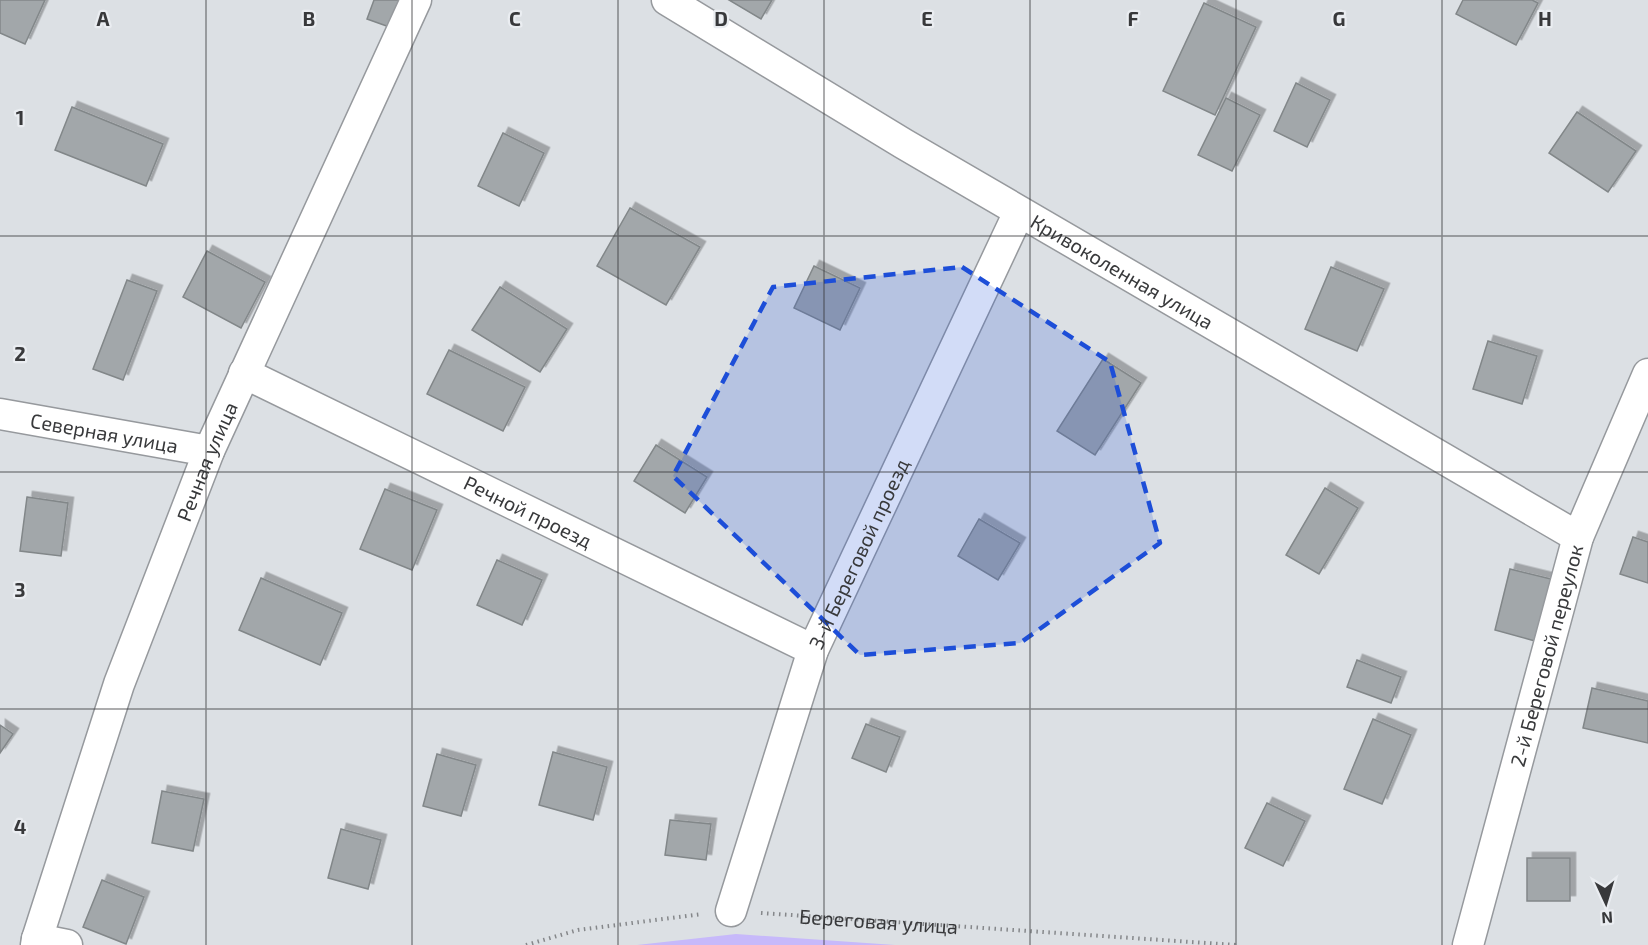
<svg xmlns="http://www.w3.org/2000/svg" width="1648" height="945" font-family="'Exo 2',sans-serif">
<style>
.green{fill:#c7b9fa}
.building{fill:#a2a7aa;stroke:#828789;stroke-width:1.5;filter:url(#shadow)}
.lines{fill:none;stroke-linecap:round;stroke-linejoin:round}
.street-casing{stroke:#96999d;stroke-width:33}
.path{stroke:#85878a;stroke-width:4;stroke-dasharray:1.5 4.5;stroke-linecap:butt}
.street{stroke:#fff;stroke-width:30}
.marked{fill:#1d4ed8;fill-opacity:0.2;stroke:#1d4ed8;stroke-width:4.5;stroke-dasharray:12 8;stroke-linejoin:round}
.grid{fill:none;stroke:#38393b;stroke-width:1.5;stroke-opacity:0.55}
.labels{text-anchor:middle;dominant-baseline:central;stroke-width:4.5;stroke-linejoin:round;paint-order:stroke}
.street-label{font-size:20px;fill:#38393b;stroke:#eaedf1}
.grid-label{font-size:20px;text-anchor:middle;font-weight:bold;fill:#38393b;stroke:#eaedf1;stroke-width:4.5;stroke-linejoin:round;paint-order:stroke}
</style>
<defs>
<filter id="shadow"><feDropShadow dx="5.5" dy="-5.5" stdDeviation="0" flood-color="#0004"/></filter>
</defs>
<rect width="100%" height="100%" fill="#dce0e4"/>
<path class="green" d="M736 934 895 945H637Z"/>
<g class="building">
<path d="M0 0H45L25 44 0 33Z"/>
<path d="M374 0H405L395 29 367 19Z"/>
<path d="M729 0H772L761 19Z"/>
<path d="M1463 0H1532L1538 3 1516 45 1456 14Z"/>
<path d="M1204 3 1256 27 1215 115 1163 91Z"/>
<path d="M1296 83 1330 100 1307 147 1274 131Z"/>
<path d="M1226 98 1260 115 1232 171 1198 155Z"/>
<path d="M72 107 163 144 146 186 55 150Z"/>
<path d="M1577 112 1636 151 1608 192 1549 153Z"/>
<path d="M503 133 544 153 519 206 478 186Z"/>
<path d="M630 208 700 247 666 305 597 266Z"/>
<path d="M207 251 265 282 241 328 183 297Z"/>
<path d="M814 266 860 288 840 330 794 308Z"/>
<path d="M1331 267 1384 289 1357 351 1305 329Z"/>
<path d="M127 280 157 291 123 380 93 369Z"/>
<path d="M500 287 567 329 540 372 472 330Z"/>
<path d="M1488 341 1537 356 1522 404 1473 389Z"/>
<path d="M449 350 525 387 503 431 427 394Z"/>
<path d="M1103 359 1141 383 1095 455 1057 431Z"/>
<path d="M656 445 707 477 685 513 634 481Z"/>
<path d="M1325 488 1358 508 1319 574 1286 555Z"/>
<path d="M385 489 437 510 412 570 360 549Z"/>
<path d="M27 497 68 503 61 556 20 551Z"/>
<path d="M979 519 1020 543 998 580 958 556Z"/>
<path d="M1633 537 1648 542V583L1620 574Z"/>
<path d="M497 560 542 580 522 625 477 605Z"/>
<path d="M1510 569 1551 579 1535 641 1495 630Z"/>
<path d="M261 578 342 613 320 665 239 630Z"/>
<path d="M1357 660 1401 677 1391 703 1347 687Z"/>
<path d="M1592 688 1648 701V743L1583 728Z"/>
<path d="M1373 719 1411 735 1382 804 1344 789Z"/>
<path d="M866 724 900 737 886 772 852 758Z"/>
<path d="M0 725 13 734 0 753Z"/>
<path d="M553 752 607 767 593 820 539 805Z"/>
<path d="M437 754 476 765 461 816 423 806Z"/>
<path d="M162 791 204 799 193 851 152 843Z"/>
<path d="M1267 803 1305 821 1283 866 1245 848Z"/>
<path d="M670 820 711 824 706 860 665 855Z"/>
<path d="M341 829 381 840 368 889 328 878Z"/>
<rect x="1527" y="858" width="43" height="43"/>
<path d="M102 880 144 897 126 944 83 927Z"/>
</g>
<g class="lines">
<g class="street-casing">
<g id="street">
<path id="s2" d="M667 0 904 144 1578 537"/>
<path id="s3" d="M244 373 813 650"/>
<path id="s4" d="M0 414 209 451"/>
<path id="s5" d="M731 911 813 650 1019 212"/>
<path id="s6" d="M37 939 119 684 209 451 416 0"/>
<path d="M36 945 37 939 67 945"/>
<path id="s7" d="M1468 945 1578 537 1648 374"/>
</g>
</g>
<g class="path">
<path id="s1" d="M761 913 1236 945"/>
<path d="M526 945 578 930 702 914"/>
</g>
<use href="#street" class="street"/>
</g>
<path class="marked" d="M962 267 1110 362 1160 543 1020 643 860 655 673 476 773 287Z"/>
<path class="grid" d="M206 0V945M412 0V945M618 0V945M824 0V945M1030 0V945M1236 0V945M1442 0V945M0 236H1648M0 472H1648M0 709H1648"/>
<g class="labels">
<g class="street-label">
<text stroke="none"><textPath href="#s2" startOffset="530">Кривоколенная улица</textPath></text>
<text stroke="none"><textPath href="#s4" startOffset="106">Северная улица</textPath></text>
<text stroke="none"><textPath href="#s6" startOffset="507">Речная улица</textPath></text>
<text stroke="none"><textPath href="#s3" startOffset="316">Речной проезд</textPath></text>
<text stroke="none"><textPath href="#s5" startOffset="380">3-й Береговой проезд</textPath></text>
<text stroke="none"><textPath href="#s7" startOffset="300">2-й Береговой переулок</textPath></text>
<text stroke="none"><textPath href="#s1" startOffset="118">Береговая улица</textPath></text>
</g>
</g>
<g class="grid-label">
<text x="103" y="26">A</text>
<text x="309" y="26">B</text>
<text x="515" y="26">C</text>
<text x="721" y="26">D</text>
<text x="927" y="26">E</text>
<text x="1133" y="26">F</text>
<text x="1339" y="26">G</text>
<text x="1545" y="26">H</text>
<text x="20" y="125">1</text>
<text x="20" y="361">2</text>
<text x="20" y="597">3</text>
<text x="20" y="834">4</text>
</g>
<g transform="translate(1606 903) rotate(176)" stroke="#eaedf1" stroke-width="4.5" paint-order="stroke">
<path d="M0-4.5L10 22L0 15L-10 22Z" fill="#38393b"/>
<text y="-9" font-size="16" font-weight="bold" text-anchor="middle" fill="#38393b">N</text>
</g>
</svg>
